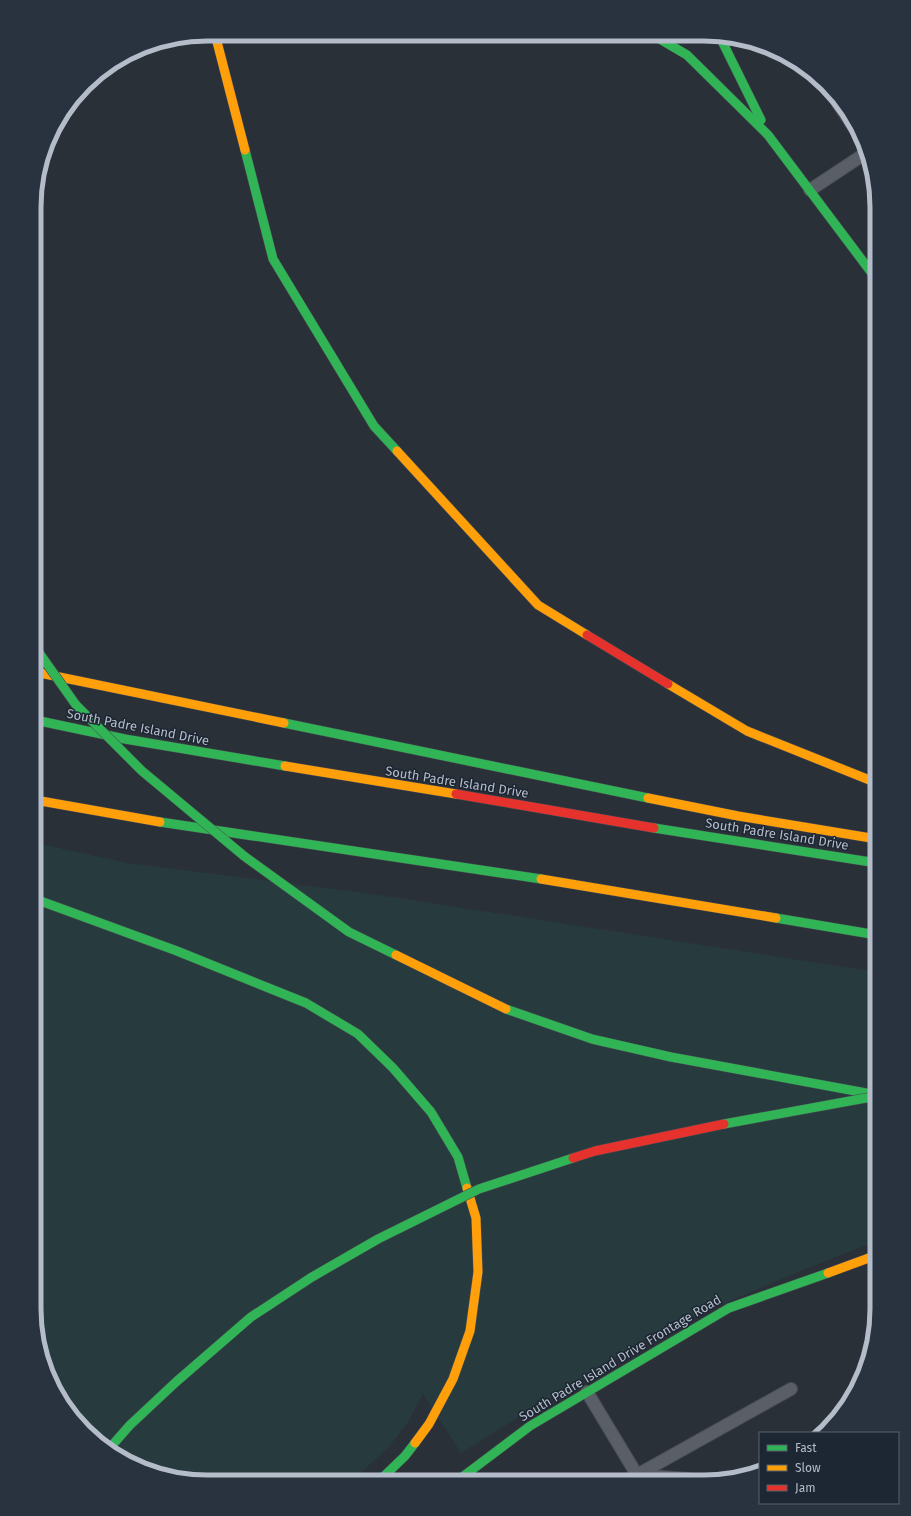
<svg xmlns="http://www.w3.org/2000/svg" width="911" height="1516" font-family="'Fira Sans',sans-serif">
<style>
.green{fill:#273a3e}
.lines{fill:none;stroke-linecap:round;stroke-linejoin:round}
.lane-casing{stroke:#484c53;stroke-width:14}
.fast-casing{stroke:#484c53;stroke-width:10}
.slow-casing{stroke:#484c53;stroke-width:10}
.jam-casing{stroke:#484c53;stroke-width:10}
.lane{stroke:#5a5e66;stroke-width:12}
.fast{stroke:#30b455;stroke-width:9}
.slow{stroke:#ff9f0a;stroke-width:9}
.jam{stroke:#e5322d;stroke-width:9}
.fast-bridge-casing{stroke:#474c53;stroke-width:10;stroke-linecap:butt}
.slow-bridge-casing{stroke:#474c53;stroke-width:10;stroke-linecap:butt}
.jam-bridge-casing{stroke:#474c53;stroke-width:10;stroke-linecap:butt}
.fast-bridge{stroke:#30b455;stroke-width:9}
.slow-bridge{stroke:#ff9f0a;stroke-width:9}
.jam-bridge{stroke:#e5322d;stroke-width:9}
.labels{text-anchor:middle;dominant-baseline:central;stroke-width:3;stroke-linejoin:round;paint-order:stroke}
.street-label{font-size:13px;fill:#b4bcc9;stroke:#1d2633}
.rim{fill:none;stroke:#b4bcc9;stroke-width:5}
</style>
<rect width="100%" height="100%" fill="#2a3038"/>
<path class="green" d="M41 844 127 863 365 893 877 972V1241L805 1269 649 1336 461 1453 423 1394 408 1422 389 1447 352 1481H184L141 1469 102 1446 70 1415 47 1375 34 1309 35 862Z"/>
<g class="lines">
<g class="lane-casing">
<g id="lane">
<path d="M830 91 864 142"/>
<path d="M810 190 866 153"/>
<path d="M587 1392 637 1475 626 1482"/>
<path d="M637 1475 791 1389"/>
<path d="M637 1475 688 1479 697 1482"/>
</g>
</g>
<g class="fast-casing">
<g id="fast">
<path d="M653 35 687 55 768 135 877 280"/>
<path d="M719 35 761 120"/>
<path d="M245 150 273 259 374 426 397 451"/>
<path d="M35 720 125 739 285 766"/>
<path d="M284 723 648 798"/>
<path d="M160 822 541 879"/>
<path d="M654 828 877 863"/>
<path d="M35 899 177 951 306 1003 358 1034 393 1068 431 1112 458 1157 467 1188"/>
<path d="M776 918 877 935"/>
<path d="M506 1009 592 1039 671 1057 877 1095"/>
<path d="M379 1481 405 1456 415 1443"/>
<path d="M457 1481 530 1426 729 1308 828 1273"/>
</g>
</g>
<g class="slow-casing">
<g id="slow">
<path d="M215 34 245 150"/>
<path d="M397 451 538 605 587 635"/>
<path d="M35 672 284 723"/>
<path d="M668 684 747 731 877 783"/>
<path d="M285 766 456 794"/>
<path d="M648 798 738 816 877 839"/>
<path d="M35 800 160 822"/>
<path d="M541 879 776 918"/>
<path d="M828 1273 877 1255"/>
<path d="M415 1443 429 1424 453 1379 470 1331 478 1272 476 1218 467 1188"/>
</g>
</g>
<g class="jam-casing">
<g id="jam">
<path d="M587 635 668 684"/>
<path d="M456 794 654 828"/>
</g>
</g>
<use href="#lane" class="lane"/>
<use href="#fast" class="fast"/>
<use href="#slow" class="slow"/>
<use href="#jam" class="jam"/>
<g class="fast-bridge-casing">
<g id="fast-bridge">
<path d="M35 647 76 705 142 771 244 856 349 932 396 955"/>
<path d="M724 1124 877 1096"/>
<path d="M108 1450 130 1425 176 1382 251 1317 312 1277 378 1239 479 1189 573 1158"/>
</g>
</g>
<g class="slow-bridge-casing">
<path id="slow-bridge" d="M396 955 506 1009"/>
</g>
<g class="jam-bridge-casing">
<path id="jam-bridge" d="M573 1158 595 1151 724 1124"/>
</g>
<use href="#fast-bridge" class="fast-bridge"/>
<use href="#slow-bridge" class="slow-bridge"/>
<use href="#jam-bridge" class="jam-bridge"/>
</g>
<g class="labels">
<g class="street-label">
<text transform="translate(138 727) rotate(11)">South Padre Island Drive</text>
<text transform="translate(457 782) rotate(9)">South Padre Island Drive</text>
<text transform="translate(777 834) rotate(9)">South Padre Island Drive</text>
<text transform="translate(620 1358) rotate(-31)">South Padre Island Drive Frontage Road</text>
</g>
</g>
<path d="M0 0H911V1516H0ZM207 41H704A166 166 0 0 1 870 207V1309A166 166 0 0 1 704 1475H207A166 166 0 0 1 41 1309V207A166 166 0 0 1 207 41Z" fill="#29323f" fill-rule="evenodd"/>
<path class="rim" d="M207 41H704A166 166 0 0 1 870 207V1309A166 166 0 0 1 704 1475H207A166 166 0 0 1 41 1309V207A166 166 0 0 1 207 41Z"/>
<rect x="759" y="1432" width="140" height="72" fill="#1d2633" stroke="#59626f"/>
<rect x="767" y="1445" width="20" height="6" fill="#30b455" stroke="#59626f"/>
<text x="795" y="1452" font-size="12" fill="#b4bcc9">Fast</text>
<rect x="767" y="1465" width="20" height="6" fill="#ff9f0a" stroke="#59626f"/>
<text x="795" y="1472" font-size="12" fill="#b4bcc9">Slow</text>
<rect x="767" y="1485" width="20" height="6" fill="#e5322d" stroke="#59626f"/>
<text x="795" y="1492" font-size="12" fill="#b4bcc9">Jam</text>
</svg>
